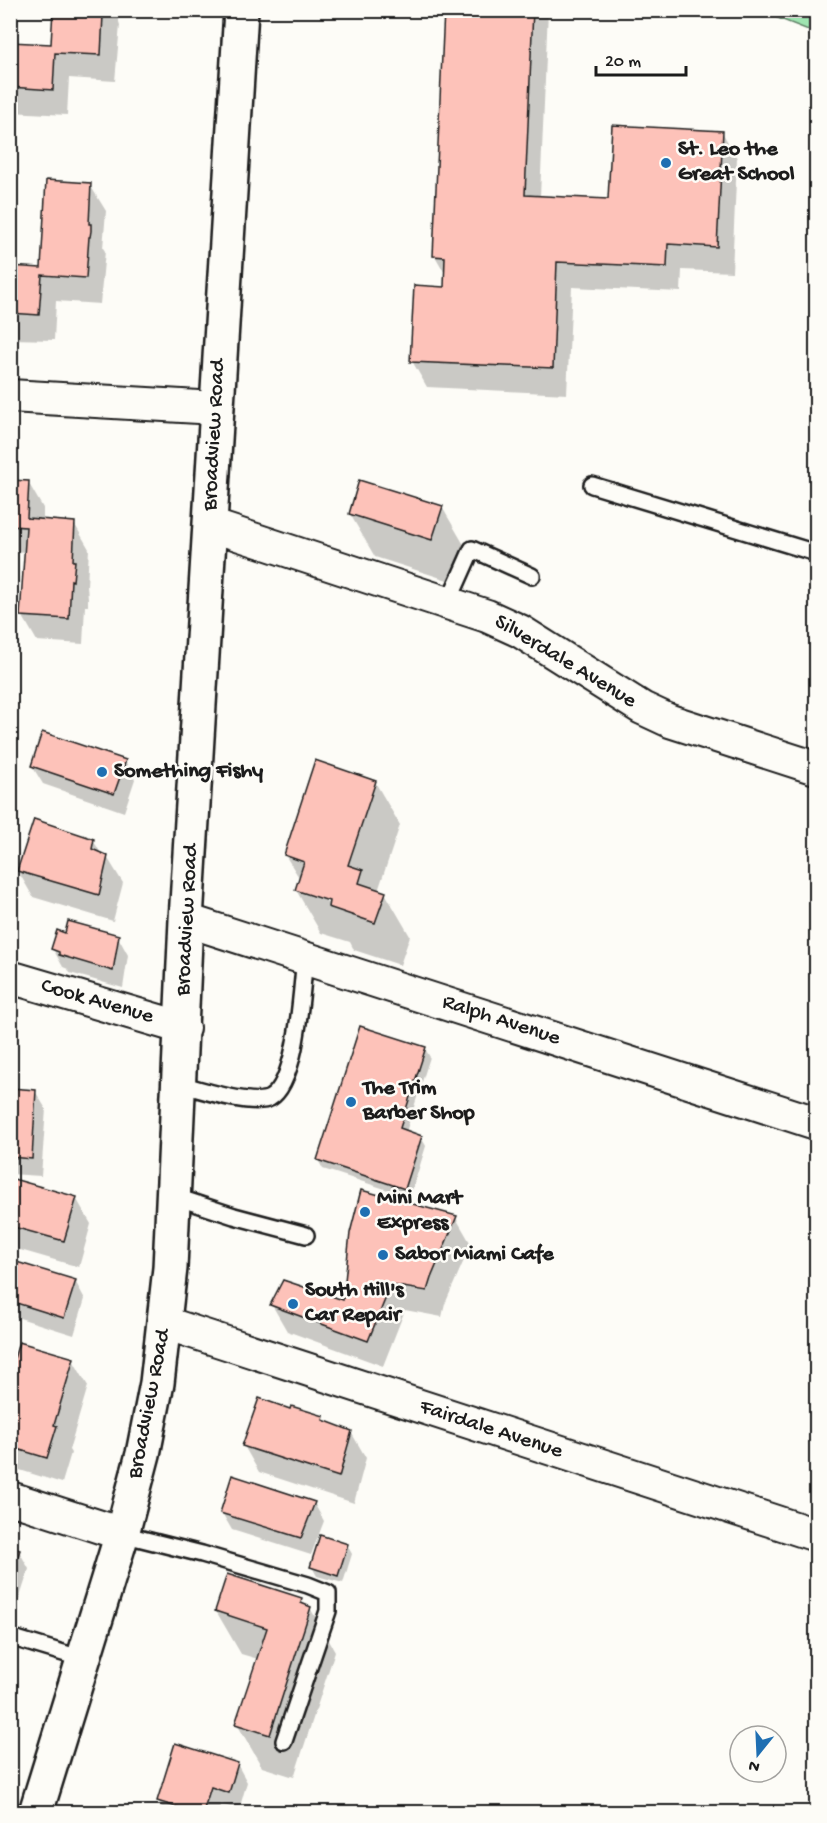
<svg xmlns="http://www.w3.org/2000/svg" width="827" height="1823" font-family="'Gochi Hand',sans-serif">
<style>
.green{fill:#9fe4b1;stroke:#5e8066;stroke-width:1.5}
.shadow{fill:#0003;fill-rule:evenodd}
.building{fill:#fdc2b9;stroke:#1c1c1c;stroke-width:1.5}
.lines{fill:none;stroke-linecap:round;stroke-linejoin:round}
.lane-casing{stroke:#1c1c1c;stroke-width:20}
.street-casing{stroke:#1c1c1c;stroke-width:36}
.secondary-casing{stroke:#1c1c1c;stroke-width:38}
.lane{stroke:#fdfcf7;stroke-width:15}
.street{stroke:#fdfcf7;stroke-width:32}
.secondary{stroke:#fdfcf7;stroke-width:33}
.poi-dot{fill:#1f6fb2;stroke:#fdfcf7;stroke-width:2}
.labels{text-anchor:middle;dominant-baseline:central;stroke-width:5;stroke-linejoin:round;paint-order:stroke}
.poi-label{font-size:22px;font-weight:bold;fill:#1c1c1c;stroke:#fdfcf7;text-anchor:start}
.street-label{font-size:22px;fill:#1c1c1c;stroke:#fdfcf7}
</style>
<rect width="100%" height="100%" fill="#fdfcf7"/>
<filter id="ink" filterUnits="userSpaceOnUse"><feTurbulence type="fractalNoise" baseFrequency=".0167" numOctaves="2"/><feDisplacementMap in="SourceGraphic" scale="12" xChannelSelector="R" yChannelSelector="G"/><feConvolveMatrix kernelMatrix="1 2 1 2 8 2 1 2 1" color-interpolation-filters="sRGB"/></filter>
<g filter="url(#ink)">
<path class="green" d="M760 11H816V33Z"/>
<g class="shadow">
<path d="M54 10H119V22L120 25 115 81 69 78 67 115 10 112V44L52 46Z"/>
<path d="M446 10H548L540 197 610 200 722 132 737 158 732 272 682 270 681 292 572 287 567 394 427 387 412 361 445 288 446 275 435 256Z"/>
<path d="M90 185 106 211 103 248 105 251 100 304 56 301 54 340 10 339V268L43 270Z"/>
<path d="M10 481 28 482 43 508V521L74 523 89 549 87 586 88 598V606H85L83 644 37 641 22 615 26 552 10 551Z"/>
<path d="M442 507 467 550 457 583 375 557 350 514Z"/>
<path d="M125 761 135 779 124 812 43 784 32 766Z"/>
<path d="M375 782 400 825 378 891 385 893 410 936 400 965 354 950 350 942 321 933 296 890 300 879 285 855ZM325 898 337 902 336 905 325 902Z"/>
<path d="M93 840 102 855 107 857 123 883 113 921 33 897 18 871Z"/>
<path d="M66 935 118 937 128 955 123 988 70 973 68 969 63 967 53 949Z"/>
<path d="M425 1049 430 1057 406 1132 421 1137 426 1146 410 1197 323 1169 318 1160Z"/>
<path d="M10 1089 35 1091 46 1109 41 1176 10 1174Z"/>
<path d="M10 1179 76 1198 91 1224 79 1267 10 1247Z"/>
<path d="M362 1192 456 1218 471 1244 445 1304 442 1317 405 1310 383 1366 287 1331 272 1305 345 1302Z"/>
<path d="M10 1261 75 1281 85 1299 74 1335 10 1315Z"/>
<path d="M73 1360 88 1386 69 1450 71 1453 62 1483 10 1467V1377Z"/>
<path d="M291 1411 323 1417 326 1422 351 1432 366 1458 354 1503 259 1472 244 1446Z"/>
<path d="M314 1503 324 1521 311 1555 232 1530 222 1513Z"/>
<path d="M347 1545 352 1554 343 1583 317 1576 312 1567Z"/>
<path d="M10 1549 19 1551 29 1569 19 1600 10 1597Z"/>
<path d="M301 1599 305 1606 310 1608 335 1651 294 1777 262 1767 237 1724 258 1659 241 1654 216 1611Z"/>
<path d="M237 1764 247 1782 239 1810 221 1804 218 1812H165L158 1801Z"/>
</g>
<g class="building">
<path d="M53 10H105V16L103 15 101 55 55 53 53 90 10 87V42L51 44Z"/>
<path d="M444 10H533L525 195 608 199 612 125 723 131 717 247 668 244 667 267 557 262 553 368 410 362 414 285 444 287 445 257 433 256Z"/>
<path d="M46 180 91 183 89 224H91V231L90 237H89L86 278 42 275 39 315 10 313V266L41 268Z"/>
<path d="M10 480 29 481 27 518 75 522 73 561H75L73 581 71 580 69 619 20 616 26 527 10 526Z"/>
<path d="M359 480 443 506 432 540 349 514Z"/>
<path d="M42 732 126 760 114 794 31 766Z"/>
<path d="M315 760 376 781 348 865 363 870 359 883 386 892 375 923 328 907 329 901 295 890 304 862 284 855Z"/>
<path d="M34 819 94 839 92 849 108 856 99 895 17 871Z"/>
<path d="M68 921 119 935 113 971 59 955V952L51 949 57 930 65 933Z"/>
<path d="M360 1026 426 1047 400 1128 422 1136 405 1189 317 1160Z"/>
<path d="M10 1088 36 1090 32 1159 10 1157Z"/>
<path d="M10 1178 77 1197 64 1241 10 1226Z"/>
<path d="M361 1190 457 1216 431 1278 427 1291 391 1285 368 1341 270 1305 283 1280 343 1300 350 1233Z"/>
<path d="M10 1260 76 1280 64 1318 10 1301Z"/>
<path d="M19 1342 74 1358 54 1425 57 1426 47 1458 10 1447V1372Z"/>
<path d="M259 1398 290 1409 291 1406 324 1416 323 1420 352 1431 339 1477 242 1446Z"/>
<path d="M232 1475 315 1502 301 1538 220 1513Z"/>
<path d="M320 1535 348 1544 338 1576 310 1567Z"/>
<path d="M10 1547 20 1550 10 1579Z"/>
<path d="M227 1574 302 1598 301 1603 311 1607 270 1735 235 1724 267 1628 215 1611Z"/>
<path d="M175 1743 238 1763 229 1793 211 1787 203 1812H193L157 1801Z"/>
</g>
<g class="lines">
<g class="lane-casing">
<g id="lane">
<path d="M592 485 816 553"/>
<path d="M448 603 472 549 532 576"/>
<path d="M180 1084C198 1089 253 1107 270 1098 298 1082 301 990 305 958"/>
<path d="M173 1196 234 1216 306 1235"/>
<path d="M122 1534 202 1554 308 1585 328 1593V1611L284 1741"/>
<path d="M10 1637 83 1659"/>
<path d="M10 1811 16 1812"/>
</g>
</g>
<g class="street-casing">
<g id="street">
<path d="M10 396 216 408"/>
<path d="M210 525 487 616 520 631 642 708 670 721 816 768"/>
<path d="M186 920 816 1123"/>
<path d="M10 977 183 1028"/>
<path d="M165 1323 816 1535"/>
<path d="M10 1498 122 1534"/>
</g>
</g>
<g class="secondary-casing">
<path id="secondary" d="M36 1812 122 1534 143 1454 157 1383 170 1268 186 920 241 10"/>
</g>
<use href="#lane" class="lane"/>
<use href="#street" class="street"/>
<use href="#secondary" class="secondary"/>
</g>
</g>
<g class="poi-dot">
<circle cx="666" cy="163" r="6"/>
<circle cx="102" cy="772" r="6"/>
<circle cx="351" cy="1102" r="6"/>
<circle cx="365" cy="1212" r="6"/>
<circle cx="383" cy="1255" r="6"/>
<circle cx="293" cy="1304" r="6"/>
</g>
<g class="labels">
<g class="poi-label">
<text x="678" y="150">St. Leo the<tspan x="678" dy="25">Great School</tspan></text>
<text x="114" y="772">Something Fishy</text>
<text x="363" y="1089">The Trim<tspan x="363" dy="25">Barber Shop</tspan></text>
<text x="377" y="1199">Mini Mart<tspan x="377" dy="25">Express</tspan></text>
<text x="395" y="1255">Sabor Miami Cafe</text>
<text x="305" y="1291">South Hill's<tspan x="305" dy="25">Car Repair</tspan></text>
</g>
<g class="street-label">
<text transform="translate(215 435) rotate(-87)">Broadview Road</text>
<text transform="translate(565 662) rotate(31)">Silverdale Avenue</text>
<text transform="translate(188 920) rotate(-87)">Broadview Road</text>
<text transform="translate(97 1002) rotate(16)">Cook Avenue</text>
<text transform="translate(501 1021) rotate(18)">Ralph Avenue</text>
<text transform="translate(150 1404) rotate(-79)">Broadview Road</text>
<text transform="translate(491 1430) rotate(18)">Fairdale Avenue</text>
</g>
</g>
<rect width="827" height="1823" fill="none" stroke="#fdfcf7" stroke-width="36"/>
<rect x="18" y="18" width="791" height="1787" fill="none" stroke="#1c1c1c" stroke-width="2" filter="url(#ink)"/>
<g transform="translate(758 1754) rotate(198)"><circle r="28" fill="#fdfcf7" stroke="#a3a29f" stroke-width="1.5"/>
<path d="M0-4.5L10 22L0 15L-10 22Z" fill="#1f6fb2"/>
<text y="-9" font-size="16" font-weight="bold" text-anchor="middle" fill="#1c1c1c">N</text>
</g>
<path d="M596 66v9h90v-9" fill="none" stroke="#1c1c1c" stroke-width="3"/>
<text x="605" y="66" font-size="18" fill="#1c1c1c" stroke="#fdfcf7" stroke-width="4.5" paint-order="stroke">20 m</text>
</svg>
